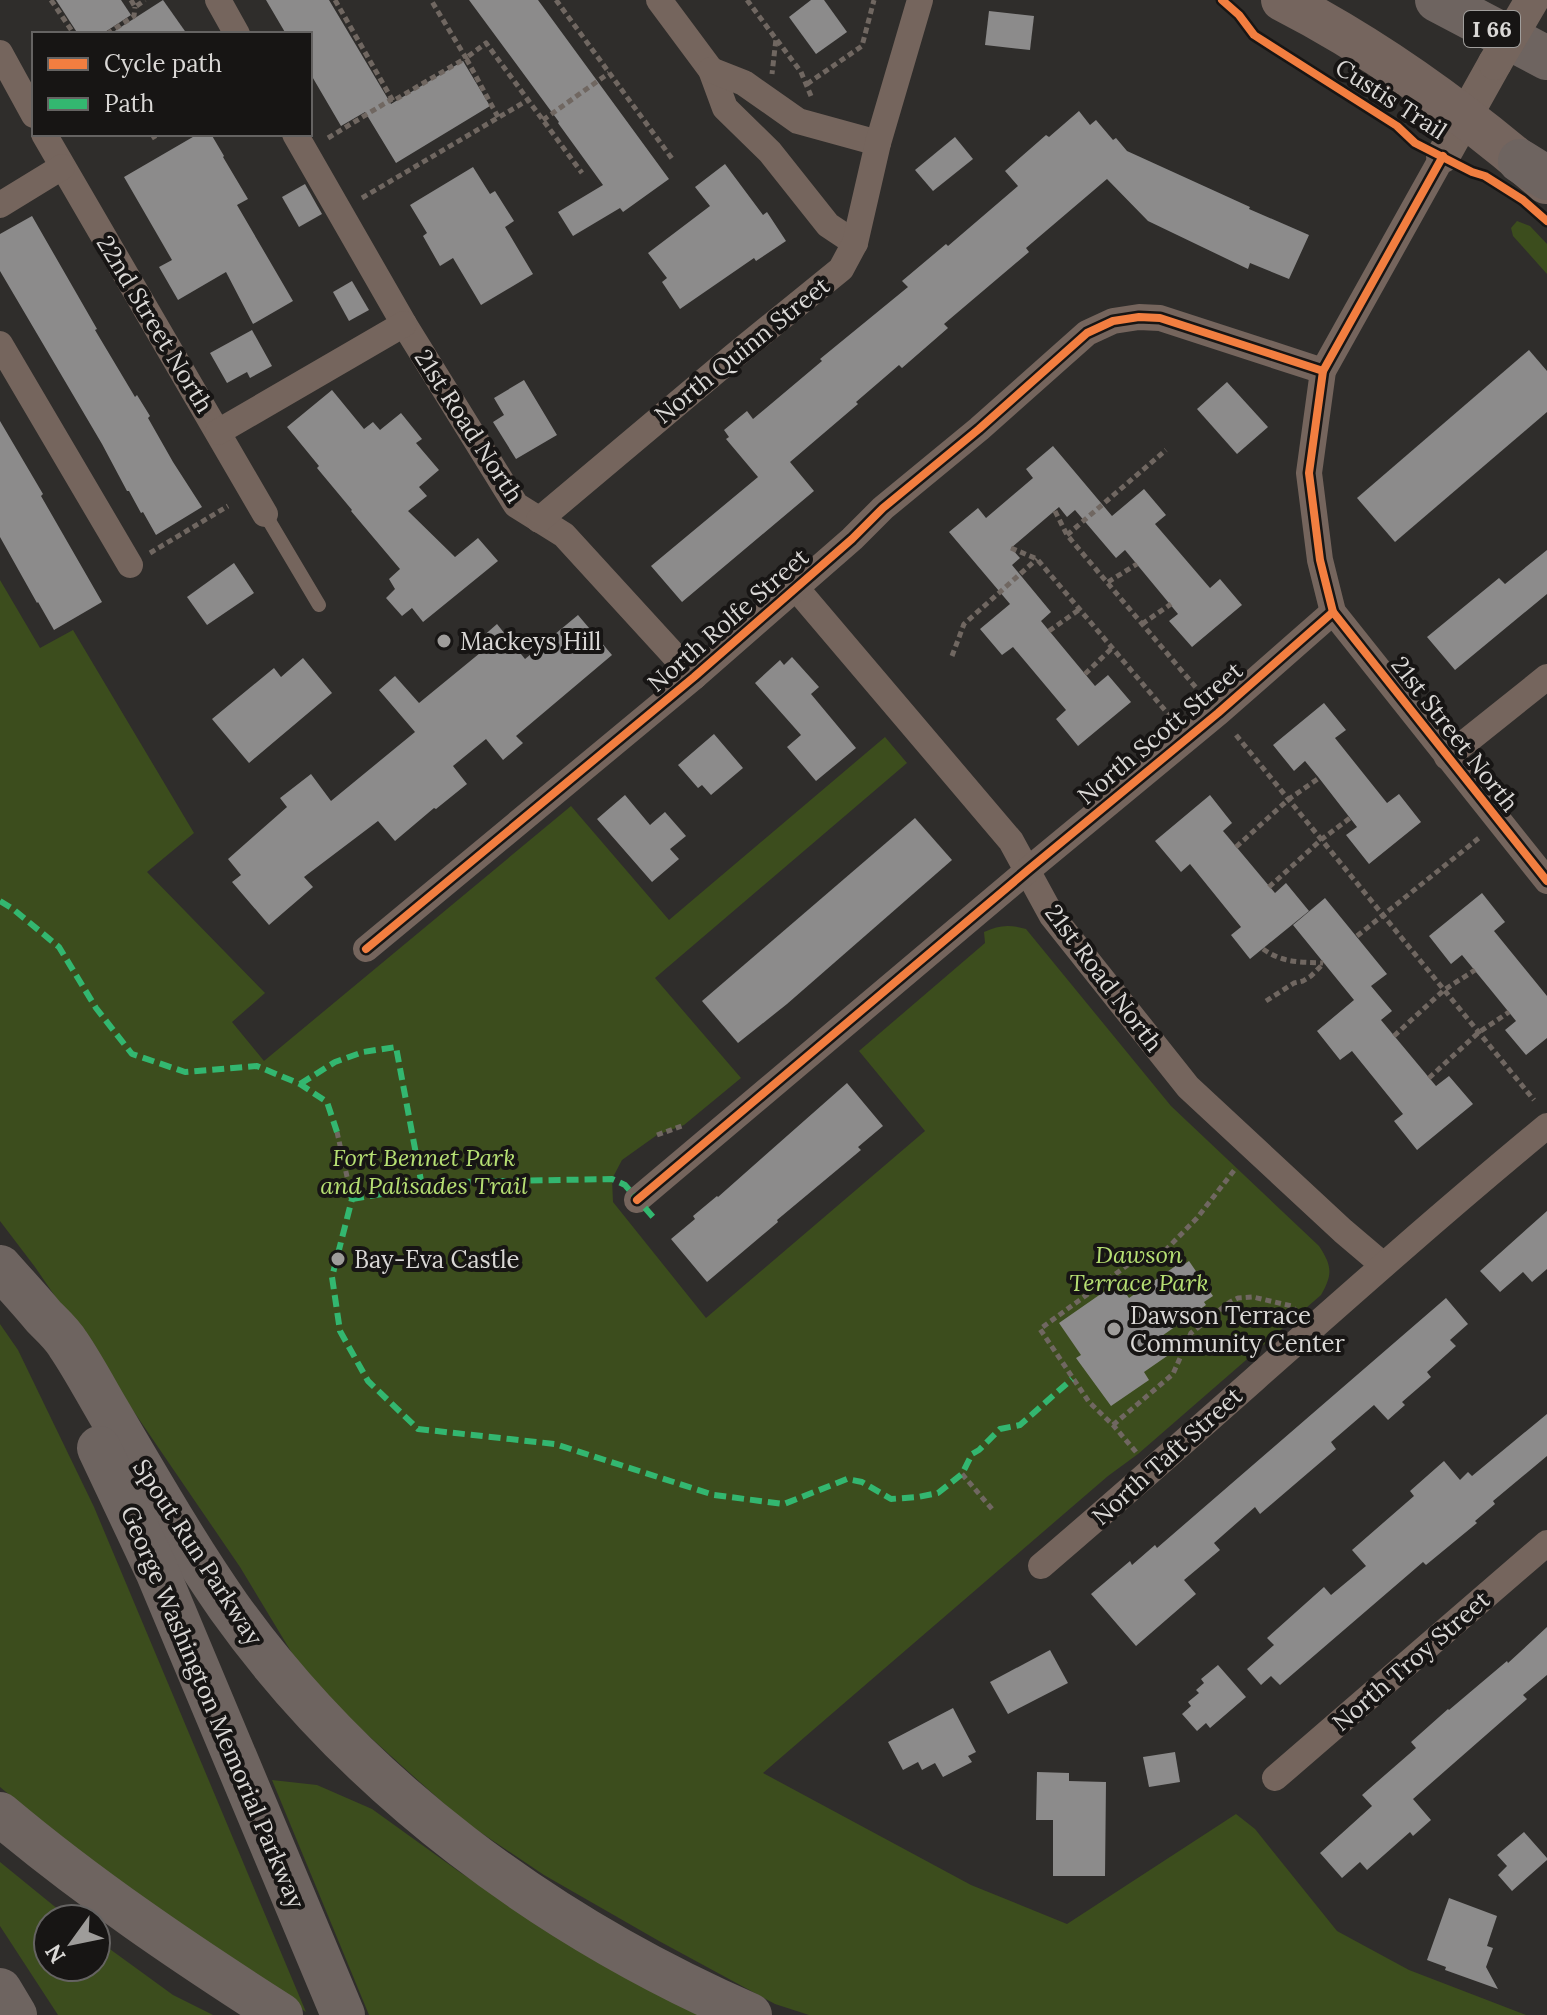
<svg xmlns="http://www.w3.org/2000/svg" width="1547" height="2015" font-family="Lora,serif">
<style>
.green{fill:#3c4d1d}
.building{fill:#8c8b8b}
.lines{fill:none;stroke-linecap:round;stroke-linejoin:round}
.path{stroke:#706761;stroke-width:5;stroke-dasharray:6 4;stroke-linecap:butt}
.service{stroke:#75655d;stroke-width:14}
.minor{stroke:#75655d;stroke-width:26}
.tertiary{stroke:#75655d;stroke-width:34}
.primary{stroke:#75655e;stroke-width:42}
.motorway{stroke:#6e6460;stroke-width:44}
.tertiary-bridge{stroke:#75655d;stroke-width:34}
.quiet{stroke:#33b770;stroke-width:6;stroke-dasharray:12 6;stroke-linecap:butt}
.cycleway-casing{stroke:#171514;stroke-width:13}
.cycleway{stroke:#f27e40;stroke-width:8}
.poi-dot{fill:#9e9c9a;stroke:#171514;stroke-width:3}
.labels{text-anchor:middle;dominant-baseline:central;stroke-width:8;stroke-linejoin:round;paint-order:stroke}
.shield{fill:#171514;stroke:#a09e9c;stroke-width:2}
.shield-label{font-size:22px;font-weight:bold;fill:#dad8d6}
.street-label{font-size:24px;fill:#dad8d6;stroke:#171514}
.poi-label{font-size:24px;fill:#dad8d6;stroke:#171514;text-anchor:start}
.park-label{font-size:24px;font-style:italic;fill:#b6df73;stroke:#171514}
</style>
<rect width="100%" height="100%" fill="#2f2d2b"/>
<g class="green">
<path d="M1517 221 1530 226 1547 244V274L1513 236 1511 228Z"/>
<path d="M0 580 40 648 73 630 194 833 147 872 265 993 232 1022 264 1061 571 806 669 920 885 737 907 763 655 978 741 1078 684 1125 657 1135 622 1160 612 1179 613 1202 706 1318 925 1131 859 1051 985 943 984 932C999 925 1009 924 1026 929L1171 1106 1319 1246C1332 1266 1333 1274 1321 1295L1138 1454 1108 1476 763 1773 971 1885 1067 1924 1236 1814 1255 1829 1337 1931 1409 1970 1526 2015H809L775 2004 659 1941 544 1875 462 1820 310 1683 240 1567 35 1267 0 1221Z"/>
<path d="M0 1324 18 1350 94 1507 306 2012 128 1894 0 1787Z"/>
<path d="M272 1780 317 1785 372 1809 461 1873 587 1952 714 2015H369Z"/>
<path d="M0 1862 70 1919H48V1967H96V1939L173 1995 213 2015H58L0 1926Z"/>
</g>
<g class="building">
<path d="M56 0H121L131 15 102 34H78Z"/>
<path d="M163 0 187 34H110Z"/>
<path d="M266 0H329L391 104 463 61 490 106 396 163 365 112 341 126 310 73V34H286Z"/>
<path d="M469 0H538L669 179 623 212 620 208 573 236 558 212 603 185 558 123 559 122Z"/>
<path d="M811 0H824L847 32 816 54 789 17Z"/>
<path d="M989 11 1034 16 1030 50 985 45Z"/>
<path d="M1079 111 1090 125 1096 120 1113 140 1116 138 1127 151 1250 207 1249 209 1309 235 1289 279 1250 263 1248 269 1148 221 1107 179 1026 248 1029 252 944 324 948 328 902 368 899 365 856 402 858 404 790 462 814 491 682 602 651 566 758 477 726 439 729 437 724 430 747 411 753 419 822 361 820 359 908 287 902 281 946 244 948 246 1018 186 1005 171 1046 135 1049 137Z"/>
<path d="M198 134H211L224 156 223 157 248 199 237 205 293 301 253 324 226 272 178 300 159 267 172 260 124 177Z"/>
<path d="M955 137 973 159 933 191 915 170Z"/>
<path d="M725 164 763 215 767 212 786 241 756 261 754 258 680 309 662 282 667 278 648 253 710 206 695 187Z"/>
<path d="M473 167 490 194 495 191 514 221 505 227 533 274 481 305 453 258 440 266 423 236 427 233 410 205Z"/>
<path d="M305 184 322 214 299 227 282 197Z"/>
<path d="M32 216 97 329 95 330 135 397 137 395 150 416 148 418 173 462 202 507 156 535 143 512 141 513 129 491H127L102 444 0 271V234Z"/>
<path d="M352 281 369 310 349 321 333 292Z"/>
<path d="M252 330 272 366 250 378 247 372 227 383 210 353Z"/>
<path d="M1529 350 1547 371V412L1395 542 1357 498Z"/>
<path d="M524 380 557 435 516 459 493 422 504 415 494 398Z"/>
<path d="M1227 382 1268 427 1237 454 1197 409Z"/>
<path d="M332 390 364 429 373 422 380 430 401 413 422 439 416 443 439 470 419 487 427 496 408 511 455 557 478 538 498 561 423 622 412 608 402 616 386 598 395 589 389 579 400 569 351 511 352 510 317 468 319 466 287 427Z"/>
<path d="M0 421 43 494 41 496 102 602 54 630 38 602 37 603 0 537Z"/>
<path d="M1053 446 1112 516 1144 489 1166 515 1155 524 1210 588 1220 579 1242 605 1192 647 1169 621 1178 614 1125 550 1116 558 1075 510 1067 517 1059 507 1011 548 1020 558 1012 565 1051 612 1041 621 1095 686 1108 675 1131 702 1078 746 1056 719 1066 710 1013 647 1002 655 980 629 1010 604 949 532 978 508 986 518 1033 478 1026 469Z"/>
<path d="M1547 550V594L1455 670 1427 637 1499 578 1505 584Z"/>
<path d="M234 563 254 593 207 625 187 597Z"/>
<path d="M578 615 612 655 516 736 523 743 503 760 486 739 453 766 467 784 436 809 434 808 395 841 378 821 304 877 313 887 269 925 232 882 241 875 228 859 287 807 280 798 311 774 331 801 415 732 379 690 395 676 419 703 480 653 473 645 497 624 525 659Z"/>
<path d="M792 657 819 687 811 694 856 748 816 781 787 747 801 735 755 683 780 660 784 665Z"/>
<path d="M303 658 332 693 249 763 212 719 274 668 281 677Z"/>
<path d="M1324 703 1346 730 1335 738 1387 803 1399 794 1421 822 1369 864 1346 835 1357 827 1319 778 1305 761 1294 771 1273 745Z"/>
<path d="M714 734 743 768 711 795 702 785 698 788 678 765Z"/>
<path d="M625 795 650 825 665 812 686 836 670 849 679 859 652 882 597 819Z"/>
<path d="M1210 795 1232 823 1223 831 1275 893 1286 883 1309 911 1250 959 1231 935 1241 927 1190 864 1181 872 1155 841Z"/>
<path d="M915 818 952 860 787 1004 738 1043 702 1001Z"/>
<path d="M1482 893 1505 922 1494 931 1547 996V1038L1526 1055 1505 1030 1516 1021 1490 989 1462 955 1451 964 1429 936Z"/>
<path d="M1325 898 1387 974 1371 986 1392 1011 1381 1020 1436 1086 1449 1076 1473 1104 1417 1150 1394 1121 1403 1114 1352 1051 1340 1060 1317 1031 1354 1000 1293 925Z"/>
<path d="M847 1083 883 1126 858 1147 861 1150 777 1220 778 1222 707 1282 671 1239 695 1219 693 1216 717 1196 718 1197Z"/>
<path d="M1547 1211V1269L1532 1282 1523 1272 1500 1292 1480 1271Z"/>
<path d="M1189 1261 1213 1296 1204 1302 1206 1305 1159 1338 1170 1354 1144 1372 1149 1380 1111 1406 1076 1358 1081 1355 1059 1323 1118 1282 1129 1298 1177 1265 1180 1267Z"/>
<path d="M1446 1298 1468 1324 1450 1340 1456 1346 1427 1372 1431 1377 1402 1402 1405 1405 1388 1420 1374 1405 1331 1442 1336 1449 1260 1514 1255 1507 1214 1543 1220 1550 1184 1580 1196 1594 1136 1646 1091 1594 1130 1561 1132 1565 1155 1545 1157 1548Z"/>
<path d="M1547 1414V1456L1493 1501 1495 1504 1475 1521 1477 1523 1426 1565 1423 1562 1280 1685 1271 1676 1261 1685 1247 1669 1274 1645 1267 1638 1324 1587 1331 1595 1366 1566 1352 1550 1414 1496 1410 1491 1444 1461 1460 1480 1468 1472 1472 1476Z"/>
<path d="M1547 1627V1675L1523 1695 1527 1699 1413 1799 1431 1820 1413 1836 1410 1832 1367 1870 1360 1862 1342 1878 1320 1853 1372 1806 1362 1795 1416 1748 1411 1742 1448 1709 1449 1710 1507 1661 1508 1663Z"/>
<path d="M1050 1650 1068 1683 1008 1714 990 1682Z"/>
<path d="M1218 1665 1246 1697 1210 1728 1206 1723 1197 1731 1182 1714 1191 1706 1188 1702 1199 1693 1196 1690 1204 1683 1201 1679Z"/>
<path d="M953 1708 976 1752 968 1756 972 1762 943 1777 935 1763 922 1770 918 1762 903 1770 888 1742Z"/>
<path d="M1175 1752 1180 1782 1149 1787 1143 1757Z"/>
<path d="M1037 1772 1069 1773V1781L1106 1782 1105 1876H1053V1820H1036Z"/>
<path d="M1524 1832 1547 1858V1860L1512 1891 1498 1875 1507 1866 1497 1855Z"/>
<path d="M1449 1898 1497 1916 1487 1946 1493 1948 1486 1967 1498 1989 1445 1970 1446 1967 1427 1960Z"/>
</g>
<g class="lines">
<g class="path">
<path d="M51 0 74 34"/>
<path d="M131 0 135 7 145 0"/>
<path d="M335 0 393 101 466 58 431 0"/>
<path d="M556 0 673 160"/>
<path d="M747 0 776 39 772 74"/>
<path d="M107 34 134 16 135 7"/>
<path d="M777 40 801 72 811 96"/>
<path d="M807 84 862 46 874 0"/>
<path d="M498 117 466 58 486 43 582 173"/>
<path d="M543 120 609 73"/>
<path d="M152 134 155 139"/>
<path d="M328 138 392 99"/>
<path d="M362 198 528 100"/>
<path d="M1055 511 1067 535 1198 690"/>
<path d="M1067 535 1166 450"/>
<path d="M1011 548 1037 559 1169 715"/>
<path d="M150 553 228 506"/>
<path d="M1108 582 1137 564"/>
<path d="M1142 624 1171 604"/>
<path d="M1049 631 1080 609"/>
<path d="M952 656 964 624 1037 559"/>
<path d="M1085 674 1112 648"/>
<path d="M1236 735 1534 1100"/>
<path d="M1236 847 1289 799 1319 778"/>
<path d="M1269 887 1322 839 1350 818"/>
<path d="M1357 936 1479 838"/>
<path d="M1263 949C1283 963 1299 962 1323 963"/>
<path d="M1266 1001 1294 983 1303 981 1311 976 1324 963"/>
<path d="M1394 1036 1444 990 1475 970"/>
<path d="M1429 1078 1478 1033 1509 1012"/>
<path d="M337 1132 350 1190"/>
<path d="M657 1135 682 1126"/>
<path d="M1113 1425 1173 1374 1191 1333 1230 1302 1238 1298 1253 1297 1292 1306 1296 1311"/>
<path d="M1136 1452 1113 1425 1089 1402 1040 1329 1136 1259 1153 1263 1197 1218 1236 1168"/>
<path d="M962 1474 992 1509"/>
</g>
<path class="service" d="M265 514 319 605"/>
<g class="minor">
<path d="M218 0 237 34"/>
<path d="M659 0 711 70 725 108 770 152 828 225 855 243"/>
<path d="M0 53 34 115"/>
<path d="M711 70 744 83 798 121 878 143"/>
<path d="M44 134 265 514"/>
<path d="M295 134 404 324 516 505 564 535 694 677"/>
<path d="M1443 156 1323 371 1309 473 1320 560 1333 612 1547 881"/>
<path d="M0 205 62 167"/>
<path d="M0 344 130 565"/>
<path d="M218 432 404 324"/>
<path d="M539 520 734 356 841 269 855 243 878 143 920 0"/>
<path d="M796 588 1011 841 1052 916 1188 1087 1343 1231 1383 1265"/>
<path d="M1447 757 1547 677"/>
<path d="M366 949 694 677 852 539 883 508 979 429 1087 333 1113 321 1139 317 1160 318 1323 371"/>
<path d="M637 1200 1028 870 1218 713 1333 612"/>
<path d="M1041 1566C1211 1421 1375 1268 1547 1126"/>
<path d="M1275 1778 1547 1543"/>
</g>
<path class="tertiary" d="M1443 156 1495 63"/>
<path class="primary" d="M1282 0C1378 49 1465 113 1546 183"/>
<g class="motorway">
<path d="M1437 0 1547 58"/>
<path d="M1520 161 1547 178"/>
<path d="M0 1267C15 1284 30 1300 44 1317 52 1325 62 1334 68 1344 83 1366 95 1389 108 1411 147 1477 185 1544 229 1607 358 1788 548 1927 750 2015"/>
<path d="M99 1448 157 1571 343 2015"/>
<path d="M0 1814C88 1888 184 1953 281 2015"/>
<path d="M0 1990 15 2015"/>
</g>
<path class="tertiary-bridge" d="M1495 63 1532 0"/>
<g class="quiet">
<path d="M0 901 13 909 59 947 96 1008 132 1054 185 1072 257 1066 300 1084 327 1102 337 1132"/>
<path d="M300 1084 335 1062 363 1052 396 1047 422 1186"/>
<path d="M350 1190 352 1199 332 1277 340 1331 368 1381 418 1429 555 1444 714 1495 784 1504 847 1479 862 1482 891 1499 918 1497 938 1493 962 1474 972 1454 979 1450 1000 1429 1020 1425 1072 1379"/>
<path d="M352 1199 452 1182 612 1179 625 1185 653 1217"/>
</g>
<g class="cycleway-casing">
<g id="cycleway">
<path d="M1222 0 1239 15 1254 35 1397 126 1415 143 1472 172 1485 176 1523 200 1547 221"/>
<path d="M1443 156 1323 371 1309 473 1320 560 1333 612 1547 881"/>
<path d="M366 949 694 677 852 539 883 508 979 429 1087 333 1113 321 1139 317 1160 318 1323 371"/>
<path d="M637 1200 1028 870 1218 713 1333 612"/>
</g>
</g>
<use href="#cycleway" class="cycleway"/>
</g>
<g class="poi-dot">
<circle cx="444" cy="641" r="8"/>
<circle cx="338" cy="1259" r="8"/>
<circle cx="1114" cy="1329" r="8"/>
</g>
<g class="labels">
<rect class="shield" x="1464" y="11" width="56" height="36" rx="6"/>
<g class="shield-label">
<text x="1492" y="29">I 66</text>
</g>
<g class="street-label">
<text transform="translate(1391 99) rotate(33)">Custis Trail</text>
<text transform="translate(155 324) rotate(59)">22nd Street North</text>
<text transform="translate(742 350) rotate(-39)">North Quinn Street</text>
<text transform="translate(469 426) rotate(57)">21st Road North</text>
<text transform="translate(728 620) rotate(-41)">North Rolfe Street</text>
<text transform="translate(1160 733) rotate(-40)">North Scott Street</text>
<text transform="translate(1455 734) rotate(52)">21st Street North</text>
<text transform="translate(1104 978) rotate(53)">21st Road North</text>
<text transform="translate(1167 1456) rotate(-42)">North Taft Street</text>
<text transform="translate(198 1552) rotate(57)">Spout Run Parkway</text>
<text transform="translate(1411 1661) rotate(-41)">North Troy Street</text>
<text transform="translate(213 1707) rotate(67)">George Washington Memorial Parkway</text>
</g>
<g class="poi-label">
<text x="460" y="641">Mackeys Hill</text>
<text x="354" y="1259">Bay-Eva Castle</text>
<text x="1130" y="1315">Dawson Terrace<tspan x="1130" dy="28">Community Center</tspan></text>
</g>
<g class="park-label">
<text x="424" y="1157">Fort Bennet Park<tspan x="424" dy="28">and Palisades Trail</tspan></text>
<text x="1139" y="1254">Dawson<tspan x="1139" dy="28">Terrace Park</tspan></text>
</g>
</g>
<rect x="32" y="32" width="280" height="104" fill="#171514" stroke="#656362" stroke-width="2"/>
<rect x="48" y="58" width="40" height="12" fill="#f27e40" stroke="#656362" stroke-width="2"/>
<text x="104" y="72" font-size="24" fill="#dad8d6">Cycle path</text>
<rect x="48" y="98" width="40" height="12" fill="#33b770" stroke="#656362" stroke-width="2"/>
<text x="104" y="112" font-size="24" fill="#dad8d6">Path</text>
<g transform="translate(72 1943) rotate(237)"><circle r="38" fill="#171514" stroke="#656362" stroke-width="2"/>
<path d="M0-6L14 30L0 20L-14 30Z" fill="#9e9c9a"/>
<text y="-12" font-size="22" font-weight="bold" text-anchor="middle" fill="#dad8d6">N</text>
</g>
</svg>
